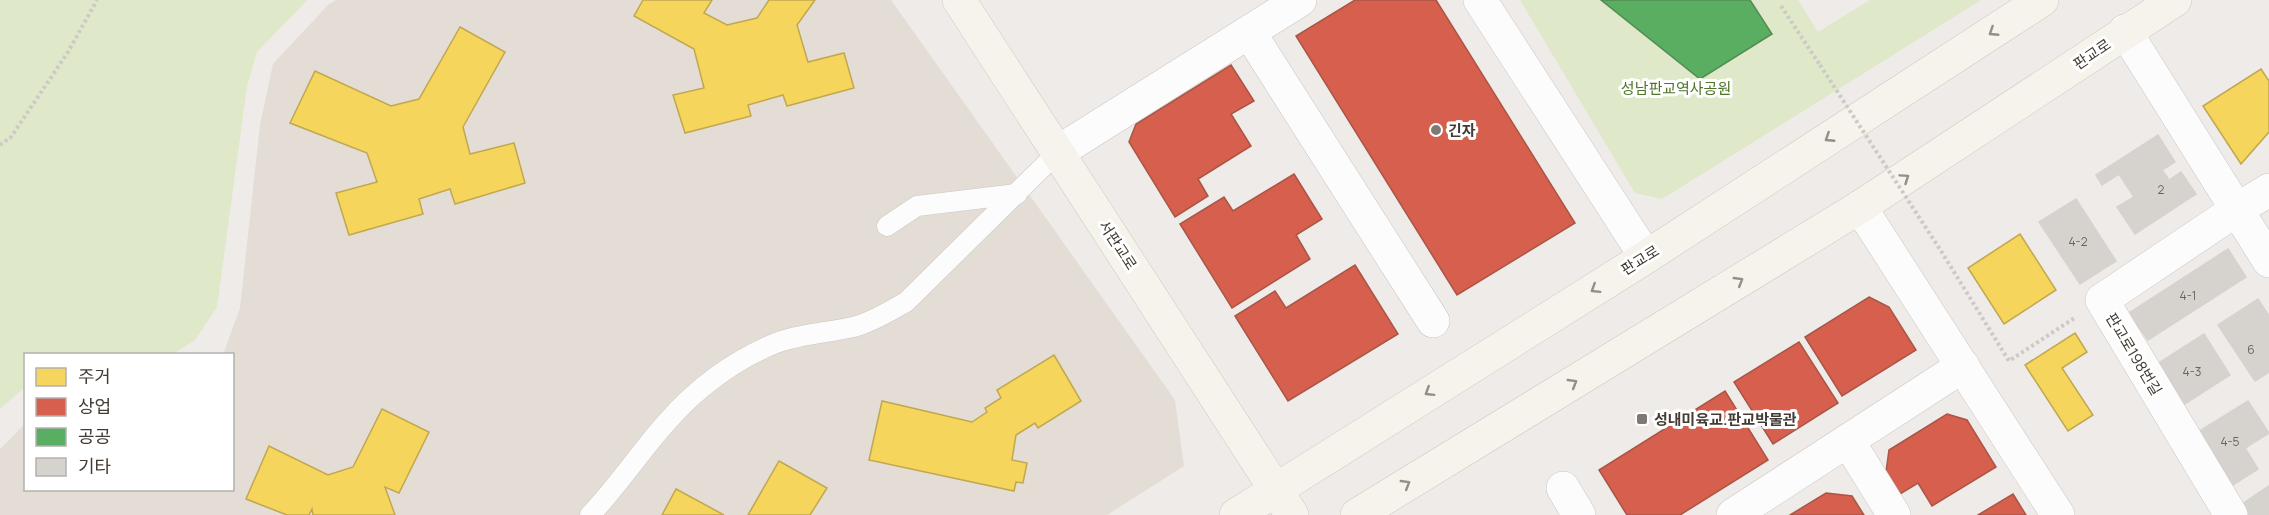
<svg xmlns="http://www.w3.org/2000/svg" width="2269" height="515" font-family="Manrope,'Noto Sans KR',sans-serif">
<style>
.residential{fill:#e3ddd5}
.green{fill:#dfe8c8}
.homes{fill:#f6d55c;stroke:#c1a750;stroke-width:1.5}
.shops{fill:#d6604d;stroke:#aa5546;stroke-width:1.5}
.public{fill:#5aae61;stroke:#538c54;stroke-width:1.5}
.building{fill:#d6d3cf;stroke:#d6d2ce;stroke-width:1.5}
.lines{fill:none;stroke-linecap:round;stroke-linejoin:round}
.lane-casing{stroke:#cbc7c4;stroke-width:21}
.street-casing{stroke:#cbc7c4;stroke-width:34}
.secondary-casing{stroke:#cfc9c0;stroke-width:34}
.path{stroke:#cdcac6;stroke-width:4;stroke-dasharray:3 3;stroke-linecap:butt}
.lane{stroke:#fcfcfc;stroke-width:20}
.street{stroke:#fcfcfc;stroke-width:33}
.secondary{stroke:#f6f3ed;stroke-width:33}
.path-bridge{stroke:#cdcac6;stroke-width:4;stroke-dasharray:3 3;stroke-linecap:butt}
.oneway{stroke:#948e87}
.poi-dot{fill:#807973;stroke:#fff;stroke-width:2}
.labels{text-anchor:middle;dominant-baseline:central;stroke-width:6;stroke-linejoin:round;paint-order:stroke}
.number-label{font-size:12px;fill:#6a635c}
.street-label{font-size:15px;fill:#443c34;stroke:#fff}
.park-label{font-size:15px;fill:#4d7429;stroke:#fff}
.poi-label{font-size:15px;font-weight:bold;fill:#443c34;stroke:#fff;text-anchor:start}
</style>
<rect width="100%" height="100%" fill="#eeebe8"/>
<path class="residential" d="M336 0H891L1175 400 1184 466 1107 515H0V449L25 424 26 490H232V354H221L224 352 240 308 260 125 273 64 329 4Z"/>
<g class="green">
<path d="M0 0H307L257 52 247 86 217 307 195 340 173 354H26L25 387 0 409Z"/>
<path d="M1520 0H1798L1818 32 1870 0H1981L1662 199 1635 193Z"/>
</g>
<g class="homes">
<path d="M643 0H712L704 13 727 25 757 18 769 0H815L797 25 808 62 844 53 854 88 787 106 783 95 748 105 751 116 685 133 673 95 704 88 694 49 634 16Z"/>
<path d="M460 27 505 52 463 127 470 154 514 143 525 183 455 204 450 189 419 199 423 214 349 235 336 193 377 182 367 153 290 123 315 71 391 106 419 99Z"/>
<path d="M2261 69 2269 81V132L2241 164 2203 106Z"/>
<path d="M2020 234 2056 290 2004 324 1968 268Z"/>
<path d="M2075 333 2087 352 2062 368 2093 415 2068 431 2025 365Z"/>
<path d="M1054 355 1081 401 1038 428 1035 423 1016 435 1012 460 1027 463 1023 483 1016 482 1014 491 869 460 882 401 972 422 987 412 985 408 1001 398 997 390Z"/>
<path d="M382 409 429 432 399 493 385 487 395 515H313L312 509 309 515H287L246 499 269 446 328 475 353 467Z"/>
<path d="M779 461 827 488 810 515H748Z"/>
<path d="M676 489 724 515H662Z"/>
</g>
<g class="shops">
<path d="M1355 0H1436L1575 223 1457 295 1296 36Z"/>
<path d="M1231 65 1254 101 1231 114 1251 146 1198 179 1208 196 1175 217 1129 142 1136 124Z"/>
<path d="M1294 174 1322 219 1296 235 1310 259 1232 308 1180 224 1224 197 1233 211Z"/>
<path d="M1355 265 1398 334 1288 401 1235 316 1275 291 1286 308Z"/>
<path d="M1869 297 1889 307 1916 350 1842 396 1805 337Z"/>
<path d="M1799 342 1838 403 1773 444 1734 382Z"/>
<path d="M1725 391 1768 460 1680 515H1627L1599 470Z"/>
<path d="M1947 414 1967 420 1996 467 1932 506 1918 483 1900 494 1886 472 1889 450Z"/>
<path d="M1826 493 1852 496 1864 515H1790Z"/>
<path d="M2013 494 2026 515H1978Z"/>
</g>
<path class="public" d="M1601 0H1750L1772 34 1700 79Z"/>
<g class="building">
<path d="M2158 135 2175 162 2162 170 2169 180 2181 172 2196 194 2135 234 2117 207 2134 197 2119 174 2102 185 2096 175Z"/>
<path d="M2076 199 2116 261 2080 284 2039 222Z"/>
<path d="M2228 249 2246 277 2148 340 2129 313Z"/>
<path d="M2258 299 2269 316V372L2255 381 2218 325Z"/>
<path d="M2204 334 2230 375 2180 407 2154 366Z"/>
<path d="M2248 401 2269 433 2245 448 2258 469 2233 485 2198 432Z"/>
<path d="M2269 486V515H2249L2242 504Z"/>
</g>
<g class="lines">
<g class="lane-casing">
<g id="lane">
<path d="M887 226 917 206 1017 194"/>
<path d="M590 515C618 486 639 453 666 423 695 389 734 360 776 343 802 333 830 333 857 326 874 321 890 311 906 302L1058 152"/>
</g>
</g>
<g class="street-casing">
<g id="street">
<path d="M1480 0 1646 257"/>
<path d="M2125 31 2269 261"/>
<path d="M1249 32 1433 321"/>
<path d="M1058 152 1300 0"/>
<path d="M1860 207 2058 515"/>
<path d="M1848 441 1894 515"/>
<path d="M1563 488 1579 515"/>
<path d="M1733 515 1963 366"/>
<path d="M2231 515 2102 300 2236 210 2269 190"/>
</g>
</g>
<g class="secondary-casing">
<g id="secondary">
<path d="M959 0 1292 515"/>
<path d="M1236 515 1646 257 2042 0"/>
<path d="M1357 515 1860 207 2175 0"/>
</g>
</g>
<g class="path">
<path d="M1781 6 1820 65"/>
<path d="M0 145 11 137 68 52 97 0"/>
<path d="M1941 251 2009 361 2076 317"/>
</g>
<use href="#lane" class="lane"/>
<use href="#street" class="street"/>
<use href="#secondary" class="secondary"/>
<path class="path-bridge" d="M1820 65 1941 251"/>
</g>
<defs><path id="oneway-chevron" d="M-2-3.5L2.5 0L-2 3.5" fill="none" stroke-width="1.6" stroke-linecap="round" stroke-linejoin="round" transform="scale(1.5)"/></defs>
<g class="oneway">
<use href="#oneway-chevron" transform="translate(1993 32) rotate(147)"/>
<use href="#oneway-chevron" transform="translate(1829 138) rotate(147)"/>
<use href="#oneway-chevron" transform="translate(1905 178) rotate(-34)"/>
<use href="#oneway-chevron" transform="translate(1739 281) rotate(-31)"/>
<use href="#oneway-chevron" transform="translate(1595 289) rotate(148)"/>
<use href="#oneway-chevron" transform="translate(1573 383) rotate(-31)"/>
<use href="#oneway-chevron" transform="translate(1429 392) rotate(148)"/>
<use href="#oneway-chevron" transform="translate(1406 484) rotate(-31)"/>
</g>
<g class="poi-dot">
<circle cx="1436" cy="130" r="6"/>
<rect x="1636" y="413" width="12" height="12" rx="3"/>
</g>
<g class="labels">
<g class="number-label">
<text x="2161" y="189">2</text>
<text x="2078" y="241">4-2</text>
<text x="2188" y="295">4-1</text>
<text x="2251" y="349">6</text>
<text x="2192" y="371">4-3</text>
<text x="2230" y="441">4-5</text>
</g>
<g class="street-label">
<text transform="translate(2092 54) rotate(-34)">판교로</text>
<text transform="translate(1118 245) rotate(57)">서판교로</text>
<text transform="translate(1640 260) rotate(-32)">판교로</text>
<text transform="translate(2134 354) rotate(59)">판교로198번길</text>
</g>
<g class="park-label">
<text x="1676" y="88">성남판교역사공원</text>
</g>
<g class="poi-label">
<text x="1448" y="130">긴자</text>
<text x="1654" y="419">성내미육교.판교박물관</text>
</g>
</g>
<rect x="24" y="353" width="210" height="138" fill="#ffffff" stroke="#b4b1ae" stroke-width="1.5"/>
<rect x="36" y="368" width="30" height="18" fill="#f6d55c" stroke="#b4b1ae" stroke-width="1.5"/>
<text x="78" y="383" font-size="18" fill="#443c34">주거</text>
<rect x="36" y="398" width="30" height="18" fill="#d6604d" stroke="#b4b1ae" stroke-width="1.5"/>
<text x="78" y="413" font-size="18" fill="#443c34">상업</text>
<rect x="36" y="428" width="30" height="18" fill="#5aae61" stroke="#b4b1ae" stroke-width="1.5"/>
<text x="78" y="443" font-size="18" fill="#443c34">공공</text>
<rect x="36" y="458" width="30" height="18" fill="#d6d3cf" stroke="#b4b1ae" stroke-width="1.5"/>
<text x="78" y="473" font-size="18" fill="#443c34">기타</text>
</svg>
